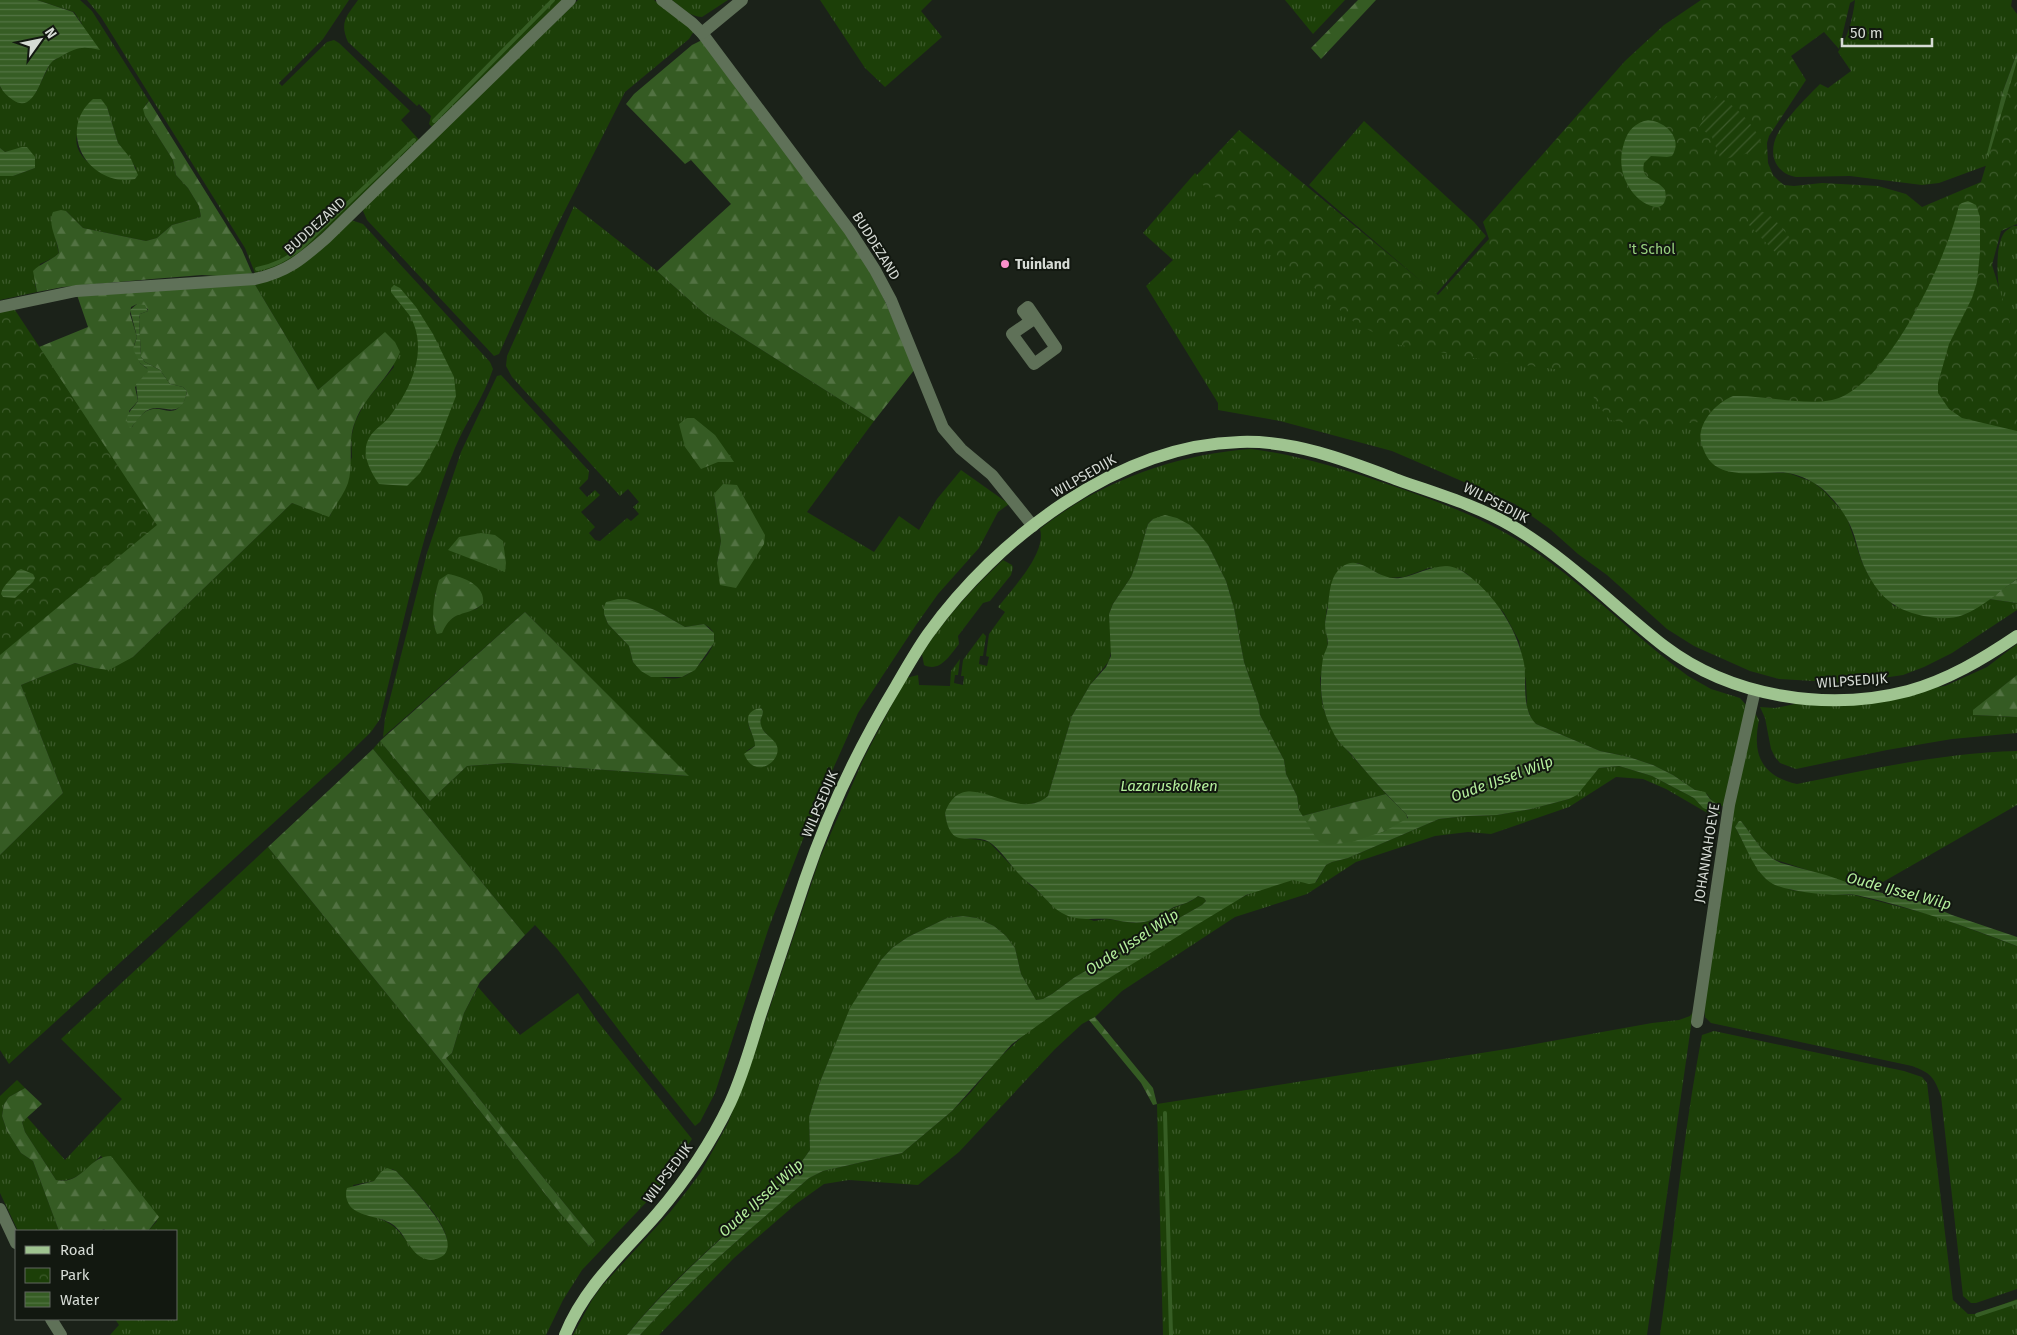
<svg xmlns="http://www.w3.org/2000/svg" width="2017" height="1335" font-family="'Fira Sans',sans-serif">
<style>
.grass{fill:url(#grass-tufts);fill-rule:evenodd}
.forest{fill:url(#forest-firs);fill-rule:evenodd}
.park{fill:url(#park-crowns)}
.garden{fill:url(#garden-furrows)}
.water{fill:url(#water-rules)}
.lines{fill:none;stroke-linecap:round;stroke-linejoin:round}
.stream{stroke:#365d24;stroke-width:4}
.minor{stroke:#5f7158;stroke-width:12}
.major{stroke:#9fc490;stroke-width:12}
.poi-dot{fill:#f98fca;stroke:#121810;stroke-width:2}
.labels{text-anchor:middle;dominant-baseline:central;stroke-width:4;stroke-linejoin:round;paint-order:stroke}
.street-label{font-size:14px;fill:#d6dbd5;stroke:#121810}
.park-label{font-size:14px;fill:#98d17f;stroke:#121810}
.poi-label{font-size:14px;font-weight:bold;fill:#d6dbd5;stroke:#121810;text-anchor:start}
.water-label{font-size:15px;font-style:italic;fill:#b5f09d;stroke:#121810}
</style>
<defs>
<pattern id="grass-tufts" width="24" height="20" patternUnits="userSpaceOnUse" patternTransform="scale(1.25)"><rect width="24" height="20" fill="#1c3f08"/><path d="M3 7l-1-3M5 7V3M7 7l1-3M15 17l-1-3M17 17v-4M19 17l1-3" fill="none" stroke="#3c5a2b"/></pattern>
<pattern id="forest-firs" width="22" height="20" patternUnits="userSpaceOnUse" patternTransform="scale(1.25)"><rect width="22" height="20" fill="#355b23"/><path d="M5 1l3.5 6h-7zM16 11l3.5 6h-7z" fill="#527242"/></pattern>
<pattern id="park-crowns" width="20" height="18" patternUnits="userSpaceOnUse" patternTransform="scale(1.25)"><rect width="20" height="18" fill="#1c3f08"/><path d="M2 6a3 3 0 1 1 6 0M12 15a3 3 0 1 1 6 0" fill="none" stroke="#3c5a2b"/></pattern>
<pattern id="garden-furrows" width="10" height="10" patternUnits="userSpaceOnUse" patternTransform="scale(1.25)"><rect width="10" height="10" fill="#1c3f08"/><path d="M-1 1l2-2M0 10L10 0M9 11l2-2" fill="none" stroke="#3c5a2b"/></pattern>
<pattern id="water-rules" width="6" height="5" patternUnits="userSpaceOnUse" patternTransform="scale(1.25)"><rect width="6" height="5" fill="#365d24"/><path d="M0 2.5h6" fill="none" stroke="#527443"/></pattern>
</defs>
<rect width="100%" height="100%" fill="#1b2219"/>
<g class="grass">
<path d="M37 0H80L92 11 149 101 146 104 145 116 173 160 176 175 188 188 199 206 201 217 172 225 157 238 146 241 83 228 66 211 53 228 59 253 53 258 40 264 35 284 37 292 0 300V176H13L35 168 27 147 5 152 0 148V86L2 90 36 92 51 62 73 49 83 47 82 24 74 12ZM107 107 118 143 136 168V178C113 184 67 159 78 132Z"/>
<path d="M87 0H349L323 39 279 83 282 86 327 42 334 40 339 43 410 111 401 120 421 142 289 264 255 273 245 248 101 17Z"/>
<path d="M358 0H564L434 129 429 124 431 116 419 104 417 106 348 42C339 22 347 16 358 0Z"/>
<path d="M578 0H654L694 31 689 39 625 92 555 230 499 354 494 356 367 220 363 211 364 206Z"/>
<path d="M672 0H728L702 17C690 17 681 7 672 0Z"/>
<path d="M820 0H932L921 11 942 37 885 87 865 68Z"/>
<path d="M1285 0H1345L1313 34Z"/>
<path d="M1855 0H2012L2011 6 2017 14V53L2003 91 1993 166 1988 165 1939 183 1922 185 1850 176 1796 177C1775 173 1768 154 1777 135 1785 119 1807 97 1820 84L1828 88 1851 71 1838 52C1848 37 1853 18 1855 0Z"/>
<path d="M1364 121 1474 222 1486 236 1436 294 1309 185Z"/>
<path d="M1195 173 1283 259 1577 367 1696 402 1732 472 1788 473 1813 482 1824 491 1846 515 1862 562 1870 578 1894 606 1963 615 1989 599 2017 603V610L1952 653 1924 667 1903 675 1849 683 1779 679 1750 671 1694 646 1667 629 1607 575 1578 554 1550 529 1515 504 1392 451 1280 421 1218 410V403L1146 286 1173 260 1143 233Z"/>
<path d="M574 206 657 271 705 314 874 421 807 512 874 552 899 516 919 530 937 499 961 470 1009 504 998 512 979 548 938 594 916 625 858 713 812 816 769 927 715 1093 700 1122 695 1126 637 1054 558 950 535 925 525 935 373 749 380 741 430 801 467 766 508 763 688 776 525 612 383 737 385 718 427 553 461 452 497 376 501 375 589 471 588 479 579 488 587 497 595 490 600 495 581 512 595 527 589 533 595 540 600 541 627 518 631 521 639 514 633 507 639 502 628 489 620 496 512 377 506 366 507 356ZM714 435 733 462H718ZM714 494 736 588 717 563 721 541ZM435 593 483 604 476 609 458 614 447 622 434 627ZM627 599 657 611 685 627 704 624C709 627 713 630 714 635 717 649 694 673 682 677 671 681 661 676 651 677L633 662 629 646 608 624 604 614V607ZM761 708 763 711 760 722 761 728 775 743 746 751 755 746C756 734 746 731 749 717Z"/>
<path d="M351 220 363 224 490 362 493 369C484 397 466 421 455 448 421 532 402 631 380 719L371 732 337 765 9 1064 0 1050V855L63 793 21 685 75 663 94 668 133 657 292 503 330 516 352 457 351 438 355 422 365 402 394 367 385 333 318 390 254 283Z"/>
<path d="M2013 226H2017V330C2014 327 2011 324 2009 321 1998 303 1992 252 2004 233 2006 230 2010 228 2013 226Z"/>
<path d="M1251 449C1298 455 1342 469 1387 484 1446 504 1496 522 1547 560 1596 596 1639 640 1688 676L1711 689 1740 698 1746 705 1725 807C1717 805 1711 801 1707 794L1695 790 1673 775 1653 765 1629 757 1600 751 1536 724 1532 720 1527 708 1526 682 1519 641 1504 613 1467 574 1459 569 1429 568 1404 577 1387 578 1358 563H1351L1327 608 1325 623 1328 645 1320 679 1322 701 1325 713 1337 739 1386 794 1302 816 1299 810 1297 796 1286 774 1284 760 1260 715 1259 705 1244 662 1234 608 1226 581 1208 545 1190 525 1153 519 1148 524 1137 562 1131 577 1113 604 1109 614 1112 647 1109 661 1090 685 1072 716 1048 796C1030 813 999 800 979 793L945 813C950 846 966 835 989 842L1029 884 1038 891 1053 906 1094 921 1107 919 1134 923 1145 922 1158 918 1166 911 1191 901 1198 896 1204 898 1206 901 1202 905 1075 977 1052 994 1043 999 1036 1000 1021 974 1015 948 1006 936 994 926 977 918 963 916 947 918 908 937 892 948 881 960 850 1009 820 1082 809 1117 810 1150 800 1164C744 1220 676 1273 627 1335H573L592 1300 602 1286 671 1211 686 1192 701 1172 728 1123 751 1064 820 858 864 758 906 678 918 675 919 685 950 686 951 671 960 659 958 675H955L954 683 963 685 964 676H961L963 660 983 633 986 636 983 656H980L979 664 987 666 989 657 986 656 989 634 1005 612 998 607C1012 589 1047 553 1040 529 1099 482 1176 454 1251 449Z"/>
<path d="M1003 560 1012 565 1013 568 1011 575 990 601 983 603 958 636 959 644C950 655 940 673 924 665L922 654C944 619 973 588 1003 560Z"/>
<path d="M2017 644V675L1974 710 1973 715 2017 717V733L1952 739 1887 750 1796 769 1780 763 1775 757 1771 749 1765 718 1760 707 1775 708 1795 704 1823 705 1945 686 1987 667Z"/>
<path d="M1755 713 1759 720C1752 754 1761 776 1797 784 1870 769 1943 753 2017 751V805L1869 890 1773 859 1761 848 1741 821H1739L1735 827 1750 855 1764 877 1791 890 1833 895H1854L1932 915 2017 946V1289L1976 1303H1971L1963 1296 1941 1096C1934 1077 1931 1073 1912 1066L1711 1023 1705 1017 1704 1007 1732 808Z"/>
<path d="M1619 766 1652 776 1694 798 1703 808 1720 814 1716 818 1666 789 1643 779 1616 777 1569 807 1491 834 1468 832 1435 836 1356 862 1307 894 1235 917 1122 991 1095 1017 1082 1024 1055 1049 959 1152 918 1185 849 1180 824 1184 796 1204 734 1258 659 1335H640C691 1278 751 1229 809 1178L823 1171 902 1153 952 1111 971 1092 997 1060 1025 1034 1073 1000 1227 905C1245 896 1272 881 1293 880 1303 879 1306 885 1316 882L1326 865 1332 862 1348 858 1439 819 1466 816 1497 815 1531 809 1569 799 1584 785 1599 768Z"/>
<path d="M268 847 441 1061 560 1213 589 1246 595 1241 446 1058 452 1053 464 1013 478 987 520 1035 578 993 598 1022 692 1139 656 1192 582 1270 563 1300 546 1335H110L119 1325 115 1319H176V1231H148L157 1221 101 1156C88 1167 75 1184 56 1180L25 1132 22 1122 27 1117 65 1160 122 1099 61 1039ZM392 1169 396 1171C412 1188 442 1216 447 1239H405C392 1220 380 1219 359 1212L353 1185 374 1181Z"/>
<path d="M1693 1012 1647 1335H1163L1157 1104 1513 1048 1652 1023 1679 1020 1690 1016Z"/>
<path d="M1714 1031 1904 1071 1922 1077 1927 1083 1953 1300 1968 1314H1977L2017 1299V1335H1660C1674 1235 1683 1134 1702 1035Z"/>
<path d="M17 1080 25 1088 9 1097 4 1104 2 1116 7 1131 21 1153 33 1161 59 1231H18L0 1193V1096Z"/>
</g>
<g class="forest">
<path d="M1358 0H1376L1321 59 1311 48Z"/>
<path d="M700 41H702L847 233 872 272 915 369 874 421 705 314 657 271 731 204 691 160 685 164 626 104 634 94 692 45Z"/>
<path d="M2017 53V160L1993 166 1987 154 2003 91Z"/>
<path d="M149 101 242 250 252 273 234 277 202 275 152 279 63 287 37 292 33 271C41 263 51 261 59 253 58 240 47 225 53 212L61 210 66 211 83 228 146 241 157 238 172 225 201 217 199 206 188 188 176 175 173 160 145 116 143 109Z"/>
<path d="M254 283 318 390 385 332 395 342 400 352C389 379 365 395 355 422 347 442 354 463 348 483 344 494 335 506 329 517L292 503 133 657 109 670 94 668 75 663 21 685 63 793 0 855V601L137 496 39 347 88 327 77 295ZM137 304 148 309V311L140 314 139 319 141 357 145 362 160 370 170 384 183 387 187 391C186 400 180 411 170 411 164 411 159 408 153 409 144 410 137 419 132 427L129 411 138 401 135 387 148 374 149 370 140 363 134 345 137 337 130 314 131 307Z"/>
<path d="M687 418H694L715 435 734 462H718L701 469 685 447 679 424Z"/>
<path d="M723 484 737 485 765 535 764 544 736 588 720 585 717 563 721 541 714 494Z"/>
<path d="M481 533 495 535 503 541 506 563 505 572 448 550 459 537Z"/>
<path d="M448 574C463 577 486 585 483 604 465 618 453 608 442 633L437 634C430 618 434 597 439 580Z"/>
<path d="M2017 579V603L1989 599Z"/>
<path d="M525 612 689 776 508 763 467 766 430 801 380 741Z"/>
<path d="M2017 675V717L1973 715V710Z"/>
<path d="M373 749 525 935 480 982 464 1013 452 1053 446 1058 595 1241 589 1246 560 1213 441 1061 268 847Z"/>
<path d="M1386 794 1406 814 1408 820C1392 829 1336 855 1319 842 1312 836 1307 824 1302 816Z"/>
<path d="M1095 1017 1153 1088 1157 1104 1153 1105 1141 1083 1089 1020Z"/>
<path d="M25 1088 42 1104 22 1122 25 1132 56 1180C82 1186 88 1156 111 1156L159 1217 148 1231H106L104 1229 100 1231H59L33 1161 21 1153 7 1131 2 1116 4 1104 9 1097Z"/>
</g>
<g class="park">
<path d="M1701 0H1855L1850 3 1839 49 1824 32 1791 56 1806 80 1769 136 1767 143 1768 163 1773 175 1779 181 1784 185 1794 186 1822 183 1878 186 1906 194 1922 207 1981 182 2017 61V224L2001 231 1992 265 2010 323 2017 327V442L1966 440 1927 400 1648 427 1610 420 1596 403 1584 373 1473 358 1395 344 1354 322 1265 246 1195 177 1239 130 1438 295 1489 239 1483 222 1625 61 1664 25Z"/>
<path d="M13 307 157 525 0 655V310Z"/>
</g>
<g class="garden">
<path d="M1716 96C1736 105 1750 121 1761 140L1753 152 1721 160 1712 137 1699 127Z"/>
<path d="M1756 211C1771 210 1781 228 1790 238L1775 252 1749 225C1748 219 1750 214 1756 211Z"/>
</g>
<g class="water">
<path d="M0 0H37L73 12 100 50C82 46 77 47 60 57 58 58 53 60 51 63 41 74 35 115 13 100 7 96 3 92 0 86Z"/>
<path d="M93 99H101L107 107 118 143 131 159 138 175 135 179C90 188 55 132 93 99Z"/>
<path d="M1648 120C1665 121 1684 139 1672 156L1667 157 1651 156 1644 163C1640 181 1658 179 1665 190 1673 229 1607 195 1624 143 1628 130 1635 123 1648 120Z"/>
<path d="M22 147H27L35 157V168L13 176H0V148L5 152Z"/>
<path d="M1968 201 1976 205 1980 217V252L1977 282 1972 298 1949 344 1938 383V393L1949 409 1962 418 2017 431V579C2000 591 1983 607 1963 615 1953 619 1941 619 1930 617 1895 612 1877 596 1863 564 1859 554 1857 544 1854 535 1848 517 1838 504 1825 491 1815 482 1801 475 1788 473 1762 470 1718 483 1705 453 1702 446 1699 439 1701 431 1705 415 1719 402 1733 396 1763 395 1804 406 1832 400 1887 389 1948 256 1959 205L1962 203Z"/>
<path d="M394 285 400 288 416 307 433 334 454 377 456 396 439 440 420 473 407 486 379 484C370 471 359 451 371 435 376 428 385 423 390 416 411 389 429 350 410 316 404 308 397 300 391 292V288Z"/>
<path d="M137 304 145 305 148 311 140 314 139 318 141 357 145 362 160 370 170 384 183 387 187 391C182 421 165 404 150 409 140 413 137 423 130 428 122 416 132 410 138 401L136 384 148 372 147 368 140 363 133 349 137 337 130 310Z"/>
<path d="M1165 515 1177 518 1190 525 1199 534 1208 545 1226 581 1234 608 1244 662 1259 705 1260 715 1284 760 1286 774 1297 796 1299 810 1316 838 1320 842 1328 845 1352 842 1385 831 1408 818 1406 814C1387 795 1369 776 1352 755 1345 748 1337 741 1333 732 1320 708 1319 684 1323 658 1324 653 1327 649 1328 644 1328 638 1325 631 1325 625 1325 619 1327 613 1328 606 1330 590 1330 572 1347 564 1363 557 1378 581 1400 578 1423 574 1443 557 1465 573 1494 594 1517 628 1524 663 1527 682 1521 709 1536 724L1600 751 1629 757 1653 765 1673 775 1695 790 1705 792 1710 799 1720 806V814L1703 808 1694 798 1652 776 1619 766 1599 768 1577 795 1569 799 1531 809 1497 815 1466 816 1439 819 1348 858 1332 862 1326 865 1315 883 1309 884 1293 880 1246 895 1073 1000 1012 1044 952 1111 902 1153 823 1171 809 1178C751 1229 691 1278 640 1335H627C678 1272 744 1221 800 1164L810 1150 809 1117 820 1082 850 1008 881 960 892 948 908 937 947 918 963 916 977 918 994 926 1006 936 1015 948 1021 974 1036 1000 1043 999 1052 994 1075 977 1202 905 1206 901 1204 898 1198 896C1191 902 1183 904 1174 907 1164 912 1156 920 1144 922 1133 924 1121 921 1110 919 1094 918 1078 922 1062 913 1053 908 1047 900 1040 893 1034 886 1026 882 1020 875 1010 865 1003 853 992 844 972 829 951 855 945 813 964 760 1014 826 1048 796L1072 716 1090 685 1106 667 1111 656 1109 614 1113 604 1131 577 1137 562 1148 524 1153 519Z"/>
<path d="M21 569 33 574 35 578 33 582 15 598 3 597 1 594C3 584 12 580 17 571Z"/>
<path d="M618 599H627L638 603 657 611 685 627 704 624 714 633V643L695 670 682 677H651L641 671 633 662 629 646 608 624 604 614V607L606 602Z"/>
<path d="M761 708 763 711C763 717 759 719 761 725 763 734 771 736 776 744 783 756 766 772 754 766 749 764 746 758 744 754L755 746C756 734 735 713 761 708Z"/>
<path d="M1739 821H1741L1761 848 1773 859 1781 863 1826 875 1869 890 1919 901 1952 915 2017 937V946C1964 926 1912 907 1856 895 1849 894 1841 895 1833 895 1817 894 1787 891 1773 884 1754 873 1746 845 1735 827Z"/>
<path d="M387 1168 396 1171C408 1184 463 1237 444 1255 439 1259 431 1261 426 1259 409 1254 406 1233 392 1224 380 1216 359 1217 350 1206 346 1200 345 1194 347 1188L374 1181 381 1172Z"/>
</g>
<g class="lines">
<g class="stream">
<path d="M434 121 553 0"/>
<path d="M257 269C274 266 286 259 300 249L414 140"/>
<path d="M1165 1113 1171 1335"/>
<path d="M1977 1315 2017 1302"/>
</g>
<g class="minor">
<path d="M662 0 692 23 702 33 850 231 875 270 891 300 943 428 961 449 992 475 1033 526"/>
<path d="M702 33 742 0"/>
<path d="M0 307 76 291 255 279C287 272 302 259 326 238L570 0"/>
<path d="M1028 307 1056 348 1034 364 1012 334 1031 321 1023 311Z"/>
<path d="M1697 1022 1729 805 1755 690"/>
<path d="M0 1209 16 1243"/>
<path d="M51 1319 61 1335"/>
</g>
<path class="major" d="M565 1335C585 1286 623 1253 657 1214 686 1180 711 1143 730 1103 743 1075 751 1045 760 1016 775 971 790 925 805 880 828 812 859 747 896 686 906 669 916 651 928 634 997 538 1118 445 1240 442 1295 440 1348 461 1398 480 1437 494 1476 505 1512 526 1568 559 1613 606 1664 646 1731 697 1827 712 1908 691 1948 680 1983 659 2017 636"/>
</g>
<circle class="poi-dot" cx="1005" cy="264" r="5"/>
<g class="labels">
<g class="street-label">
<text transform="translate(315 226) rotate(-42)">BUDDEZAND</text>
<text transform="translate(876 246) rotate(58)">BUDDEZAND</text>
<text transform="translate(1084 476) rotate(-30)">WILPSEDIJK</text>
<text transform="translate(1496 503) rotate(27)">WILPSEDIJK</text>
<text transform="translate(1852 681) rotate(-4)">WILPSEDIJK</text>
<text transform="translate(820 804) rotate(-67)">WILPSEDIJK</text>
<text transform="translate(1707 853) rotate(-81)">JOHANNAHOEVE</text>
<text transform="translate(668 1173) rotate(-53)">WILPSEDIJK</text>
</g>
<g class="park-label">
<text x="1652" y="249">'t Schol</text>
</g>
<g class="poi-label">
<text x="1015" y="264">Tuinland</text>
</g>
<g class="water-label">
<text transform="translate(1502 779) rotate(-20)">Oude IJssel Wilp</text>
<text x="1169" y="786">Lazaruskolken</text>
<text transform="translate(1899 891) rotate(15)">Oude IJssel Wilp</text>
<text transform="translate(1132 942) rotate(-33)">Oude IJssel Wilp</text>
<text transform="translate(761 1198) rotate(-42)">Oude IJssel Wilp</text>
</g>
</g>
<rect x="15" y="1230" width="162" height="90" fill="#121810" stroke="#60665f"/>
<rect x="25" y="1246" width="25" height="8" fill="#9fc490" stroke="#60665f"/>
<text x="60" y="1255" font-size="15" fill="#d6dbd5">Road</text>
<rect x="25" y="1268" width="25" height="15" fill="url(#park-crowns)" stroke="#60665f"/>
<text x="60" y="1280" font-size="15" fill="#d6dbd5">Park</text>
<rect x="25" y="1292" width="25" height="15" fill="url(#water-rules)" stroke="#60665f"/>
<text x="60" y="1305" font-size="15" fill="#d6dbd5">Water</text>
<g transform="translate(40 40) rotate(57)" stroke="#121810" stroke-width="4" paint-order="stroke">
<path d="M0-4L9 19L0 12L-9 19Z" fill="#d6dbd5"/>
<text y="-8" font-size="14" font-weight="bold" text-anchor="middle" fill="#d6dbd5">N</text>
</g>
<path d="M1842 38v8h90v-8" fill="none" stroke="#d6dbd5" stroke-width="2.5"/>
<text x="1850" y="38" font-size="15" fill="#d6dbd5" stroke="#121810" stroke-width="4" paint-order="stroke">50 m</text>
</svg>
